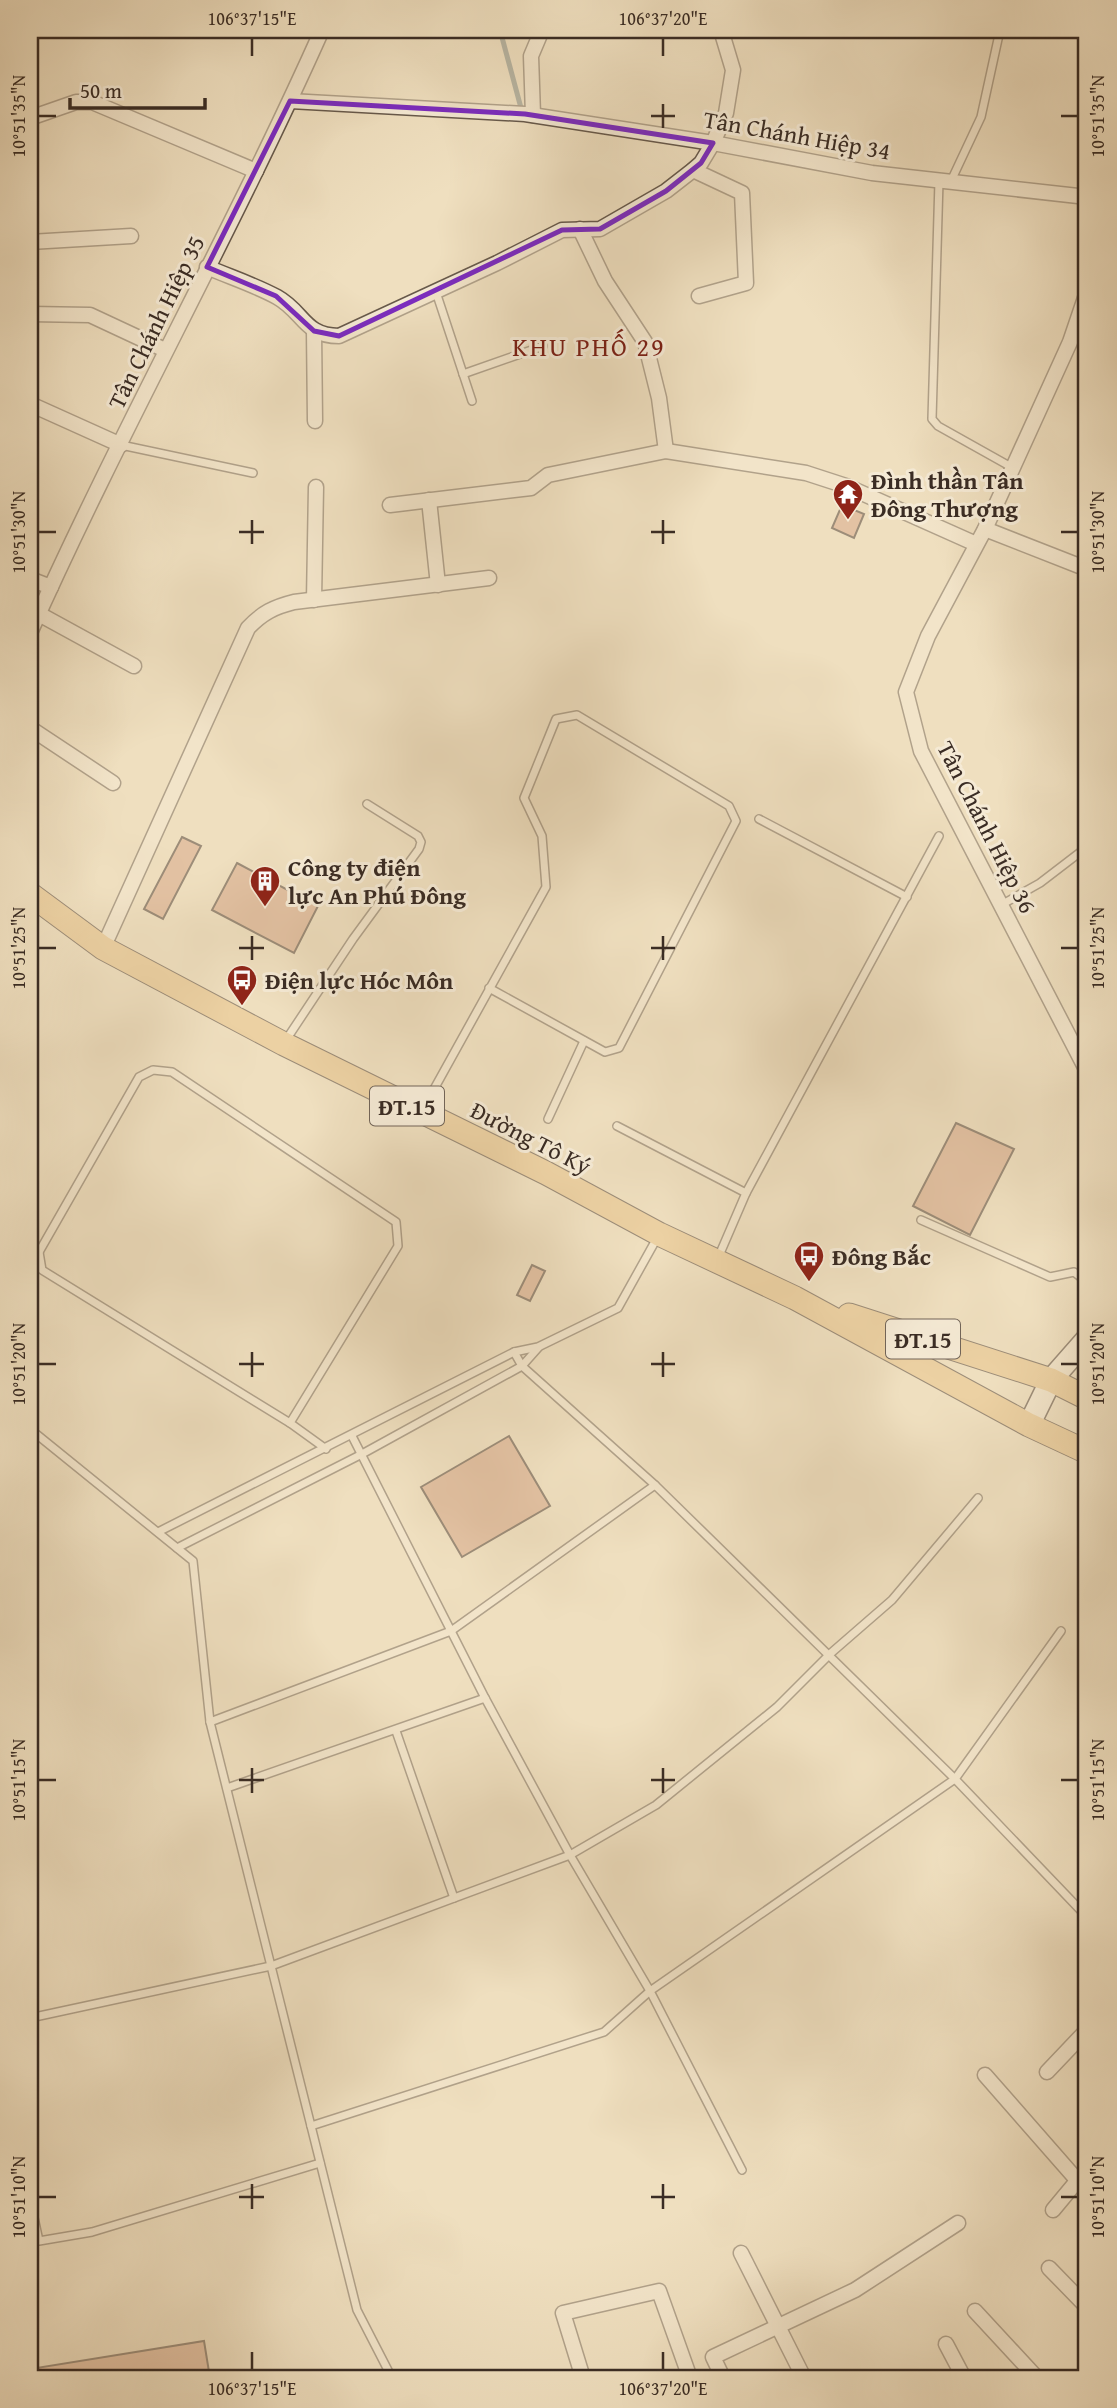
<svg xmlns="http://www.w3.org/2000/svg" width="1117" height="2408" font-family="'Gentium Book Plus',serif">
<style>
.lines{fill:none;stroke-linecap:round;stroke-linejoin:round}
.stream{stroke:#74827d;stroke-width:5}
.building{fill:#d6a180;stroke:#3a2c24;stroke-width:2}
.lane-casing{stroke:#67594b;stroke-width:10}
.street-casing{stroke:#67594b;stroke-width:17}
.secondary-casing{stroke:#3a2c24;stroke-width:24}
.primary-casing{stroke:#3a2c24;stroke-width:25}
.lane{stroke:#f5ead5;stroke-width:7}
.street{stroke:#f5ead5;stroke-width:14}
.secondary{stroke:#f5ead5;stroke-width:21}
.primary{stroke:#e8c080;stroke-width:23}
.marked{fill:none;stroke:#7b2cbf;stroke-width:5;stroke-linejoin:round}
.ticks{fill:none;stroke:#3a2c24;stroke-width:2.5}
.labels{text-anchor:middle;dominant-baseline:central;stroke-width:6;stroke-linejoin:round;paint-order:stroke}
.shield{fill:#f5ead5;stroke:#726559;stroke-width:2}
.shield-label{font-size:23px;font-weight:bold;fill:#3a2c24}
.street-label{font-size:24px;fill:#3a2c24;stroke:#f5ead5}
.poi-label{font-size:24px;font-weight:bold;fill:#3a2c24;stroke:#f5ead5;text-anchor:start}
.neighbourhood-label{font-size:26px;letter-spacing:2px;fill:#7a1f14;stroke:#f5ead5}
.neatline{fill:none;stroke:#3a2c24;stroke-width:2.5}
.ticks-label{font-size:18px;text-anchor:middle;fill:#3a2c24}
</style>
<rect width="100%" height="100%" fill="#efdfbf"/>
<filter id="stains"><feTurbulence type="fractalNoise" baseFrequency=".00286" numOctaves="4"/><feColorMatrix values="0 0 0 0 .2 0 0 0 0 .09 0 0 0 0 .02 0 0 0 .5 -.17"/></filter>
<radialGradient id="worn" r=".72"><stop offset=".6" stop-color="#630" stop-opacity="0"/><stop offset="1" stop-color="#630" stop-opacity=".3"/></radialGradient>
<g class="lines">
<path class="stream" d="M500 30 521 108"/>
</g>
<g class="building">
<path d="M842 505 864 514 854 538 832 528Z"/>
<path d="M182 837 201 846 163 919 144 909Z"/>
<path d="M237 863 318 906 294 953 212 910Z"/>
<path d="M956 1123 1014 1149 970 1235 913 1206Z"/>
<path d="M532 1265 545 1271 530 1301 517 1295Z"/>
<path d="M509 1436 550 1506 462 1557 421 1487Z"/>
<path d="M204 2341 210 2378H30V2369Z"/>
</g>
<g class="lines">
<g class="lane-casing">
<g id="lane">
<path d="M939 181 932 419 938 426 1013 468"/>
<path d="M951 181 981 117 1000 30"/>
<path d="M436 292 472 401"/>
<path d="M463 374 543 346"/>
<path d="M121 445 253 473"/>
<path d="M759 819 907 897"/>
<path d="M1001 905 1040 883 1087 847"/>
<path d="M286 1040 353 939 419 849 421 842 418 836 367 804"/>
<path d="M423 1109 546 887 542 836 524 798 556 719 577 715 729 806 736 821 619 1048 605 1052 489 988"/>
<path d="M548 1119 584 1041"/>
<path d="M617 1126 746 1193 718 1258"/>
<path d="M746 1193 939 836"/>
<path d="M921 1220 1050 1277 1074 1272 1087 1282"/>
<path d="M39 1252 42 1270 290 1423"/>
<path d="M30 1256 39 1252 139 1077 153 1070 172 1072 396 1222 398 1246 290 1423 326 1449"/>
<path d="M514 1352 522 1366 655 1485"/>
<path d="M30 1429 193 1561 210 1722 357 2310 392 2378"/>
<path d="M352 1436 451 1631 655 1485 955 1779 650 1991 742 2170"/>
<path d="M158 1532 514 1352 538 1347 618 1308 657 1238"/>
<path d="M177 1548 362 1454 522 1366 538 1348"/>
<path d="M1061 1631 955 1779 1087 1917"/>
<path d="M210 1722 451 1631 485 1698"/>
<path d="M396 1731 454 1898"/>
<path d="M227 1788 485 1698 570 1855 650 1991 604 2032 311 2126"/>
<path d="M30 2018 271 1966 570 1855 656 1805 777 1707 831 1653 892 1600 978 1498"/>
<path d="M30 2199 39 2241 92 2232 320 2163"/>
</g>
</g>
<g class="street-casing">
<g id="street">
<path d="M290 101 525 114 713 143 872 173 1087 197"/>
<path d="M533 115 531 56 542 30"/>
<path d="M30 118 76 102H92L256 171"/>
<path d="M693 170 742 193 746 283 699 296"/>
<path d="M580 229 605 281 645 342 659 398 666 451"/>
<path d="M30 242 131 236"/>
<path d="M207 267C230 277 255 285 277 297 304 312 304 336 339 336L497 263 562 230 600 229 666 191 693 170 701 163 713 143 726 113 733 70 721 30"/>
<path d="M1087 292 1070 342 985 529 928 636 906 692 921 751 1087 1071"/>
<path d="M30 314 90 315 165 350"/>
<path d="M314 331 315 421"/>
<path d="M30 404 121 445"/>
<path d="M429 500 438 585"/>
<path d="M390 505 531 488 548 475 666 451 806 473 846 486 976 544"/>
<path d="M985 529 1087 569"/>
<path d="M30 579 51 587"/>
<path d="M314 600 316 487"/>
<path d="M39 614 134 666"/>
<path d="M30 633C121 429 231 234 322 30"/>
<path d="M30 728 113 783"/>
<path d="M103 948 248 628C262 613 274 607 294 602L489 578"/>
<path d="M1047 2072 1087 2030"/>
<path d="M985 2075 1077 2180"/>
<path d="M1053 2210 1087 2169"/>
<path d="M741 2253 804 2378"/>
<path d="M1049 2268 1087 2307"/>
<path d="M975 2311 1037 2378"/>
<path d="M946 2344 964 2378"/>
<path d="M583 2378 563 2313 659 2291 690 2378"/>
<path d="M723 2378 713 2357 855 2290 958 2223"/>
</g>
</g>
<g class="secondary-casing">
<path id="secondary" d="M1029 1425 1051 1380 1087 1339"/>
</g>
<g class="primary-casing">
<g id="primary">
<path d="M30 894 103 948 284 1044 546 1173 659 1234 795 1298 1029 1425 1087 1452"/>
<path d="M849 1315 1051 1380 1087 1398"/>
</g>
</g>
<use href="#lane" class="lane"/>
<use href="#street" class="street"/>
<use href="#secondary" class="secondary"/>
<use href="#primary" class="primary"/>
</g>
<path d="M0 0H1117V2408H0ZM290 101 525 114 713 143 701 163 666 191 600 229 562 230 339 336 314 331 276 296 207 267Z" fill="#efdfbf" fill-opacity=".55" fill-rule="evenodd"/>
<path class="marked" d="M290 101 525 114 713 143 701 163 666 191 600 229 562 230 339 336 314 331 276 296 207 267Z"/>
<path class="ticks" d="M252 38V56M663 38V56M663 104V128M38 116H56M651 116H675M1061 116H1078M252 520V544M663 520V544M38 532H56M239 532H264M651 532H675M1061 532H1078M252 936V960M663 936V960M38 948H56M239 948H264M651 948H675M1061 948H1078M252 1352V1377M663 1352V1377M38 1364H56M239 1364H264M651 1364H675M1061 1364H1078M252 1768V1793M663 1768V1793M38 1780H56M239 1780H264M651 1780H675M1061 1780H1078M252 2184V2209M663 2184V2209M38 2197H56M239 2197H264M651 2197H675M1061 2197H1078M252 2352V2370M663 2352V2370"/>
<defs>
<g id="temple-pin" transform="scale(1.575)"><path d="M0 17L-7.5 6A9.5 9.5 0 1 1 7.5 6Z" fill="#8f2418" stroke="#f5ead5"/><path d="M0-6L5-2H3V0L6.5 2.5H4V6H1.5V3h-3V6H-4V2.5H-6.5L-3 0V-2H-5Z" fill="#fff"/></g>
<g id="building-pin" transform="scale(1.575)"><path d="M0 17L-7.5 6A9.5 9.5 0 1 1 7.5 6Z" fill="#8f2418" stroke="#f5ead5"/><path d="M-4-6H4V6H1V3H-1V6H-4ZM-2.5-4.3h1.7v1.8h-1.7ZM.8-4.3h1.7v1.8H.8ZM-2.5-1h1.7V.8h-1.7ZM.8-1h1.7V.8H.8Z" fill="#fff"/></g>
<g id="bus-pin" transform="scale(1.575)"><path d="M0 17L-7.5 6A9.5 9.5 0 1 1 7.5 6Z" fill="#8f2418" stroke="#f5ead5"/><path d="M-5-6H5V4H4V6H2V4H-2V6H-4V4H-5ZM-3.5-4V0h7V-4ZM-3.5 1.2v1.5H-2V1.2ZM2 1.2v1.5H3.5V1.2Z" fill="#fff"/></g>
</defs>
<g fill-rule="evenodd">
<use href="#temple-pin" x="848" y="494"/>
<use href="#building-pin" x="265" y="881"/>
<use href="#bus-pin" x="242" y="980"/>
<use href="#bus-pin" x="809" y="1256"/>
</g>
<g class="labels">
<g class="shield">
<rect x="370" y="1086.5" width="74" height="39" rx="5"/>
<rect x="886" y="1319.5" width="74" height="39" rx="5"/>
</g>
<g class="shield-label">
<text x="407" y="1106">ĐT.15</text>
<text x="923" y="1339">ĐT.15</text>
</g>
<g class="street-label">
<text transform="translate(797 135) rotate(10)">Tân Chánh Hiệp 34</text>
<text transform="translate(156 322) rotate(-64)">Tân Chánh Hiệp 35</text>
<text transform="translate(987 827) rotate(63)">Tân Chánh Hiệp 36</text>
<text transform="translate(531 1138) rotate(27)">Đường Tô Ký</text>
</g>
<g class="poi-label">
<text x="871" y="480">Đình thần Tân<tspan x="871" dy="28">Đông Thượng</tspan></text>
<text x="288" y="867">Công ty điện<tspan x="288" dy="28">lực An Phú Đông</tspan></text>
<text x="265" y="980">Điện lực Hóc Môn</text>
<text x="832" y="1256">Đông Bắc</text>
</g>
<g class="neighbourhood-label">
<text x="589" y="346">KHU PHỐ 29</text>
</g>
</g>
<rect width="1117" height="2408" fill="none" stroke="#efdfbf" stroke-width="77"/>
<path d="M70 98v10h135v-10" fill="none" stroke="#3a2c24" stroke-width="3.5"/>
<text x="80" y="98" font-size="21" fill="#3a2c24" stroke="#f5ead5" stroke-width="5" paint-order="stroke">50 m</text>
<rect x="38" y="38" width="1040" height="2332" class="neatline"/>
<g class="ticks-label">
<text x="252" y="25">106°37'15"E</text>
<text x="663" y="25">106°37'20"E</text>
<text transform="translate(19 116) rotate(-90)" y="6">10°51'35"N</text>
<text transform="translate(1098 116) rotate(-90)" y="6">10°51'35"N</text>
<text transform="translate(19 532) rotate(-90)" y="6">10°51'30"N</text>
<text transform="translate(1098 532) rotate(-90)" y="6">10°51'30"N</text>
<text transform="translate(19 948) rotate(-90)" y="6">10°51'25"N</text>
<text transform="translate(1098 948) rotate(-90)" y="6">10°51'25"N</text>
<text transform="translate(19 1364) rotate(-90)" y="6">10°51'20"N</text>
<text transform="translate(1098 1364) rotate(-90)" y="6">10°51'20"N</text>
<text transform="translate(19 1780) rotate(-90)" y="6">10°51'15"N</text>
<text transform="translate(1098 1780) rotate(-90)" y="6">10°51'15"N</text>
<text transform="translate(19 2197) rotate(-90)" y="6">10°51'10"N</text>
<text transform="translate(1098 2197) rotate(-90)" y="6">10°51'10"N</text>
<text x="252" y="2395">106°37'15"E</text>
<text x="663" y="2395">106°37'20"E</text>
</g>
<rect width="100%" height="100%" filter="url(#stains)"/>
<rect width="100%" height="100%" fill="url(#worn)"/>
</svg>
